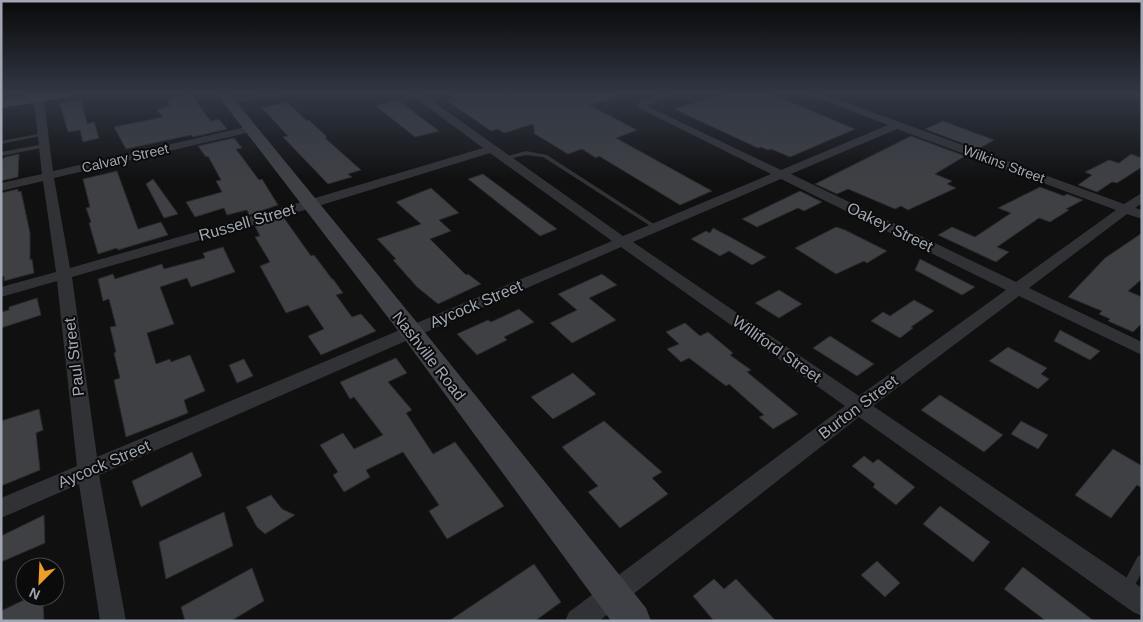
<svg xmlns="http://www.w3.org/2000/svg" width="1143" height="622" font-family="Arial,sans-serif">
<style>
.building{fill:#3e4044;stroke:#2a2a2d}
.lines{fill:none;stroke-linecap:round;stroke-linejoin:round}
.lane{fill:#313236;fill-rule:evenodd}
.street{fill:#313236;fill-rule:evenodd}
.secondary{fill:#3f4146;fill-rule:evenodd}
.primary{fill:#4d4f55;fill-rule:evenodd}
.labels{text-anchor:middle;dominant-baseline:central;stroke-width:4;stroke-linejoin:round;paint-order:stroke}
.far-street-label{font-size:14px;fill:#a1a7b2;stroke:#0b0b0c}
.street-label{font-size:16px;fill:#a1a7b2;stroke:#0b0b0c}
</style>
<rect width="100%" height="100%" fill="#101011"/>
<g class="building">
<path d="M448 93H617V97L589 105 637 130 616 138 712 191 680 205 599 156 596 158 582 149 568 154 535 134 533 124 504 133 498 129 491 131 446 100 455 98Z"/>
<path d="M728 93H769L855 129 790 157 771 149 768 150 761 147 758 148 674 109Z"/>
<path d="M191 94 209 119 212 121 219 119 227 129 193 137 191 135 126 149 114 127 163 117 157 110 170 105 167 99Z"/>
<path d="M81 100 87 124 94 122 99 138 83 142 80 130 68 132 60 103Z"/>
<path d="M398 100 439 131 415 137 376 106Z"/>
<path d="M287 102 307 121 309 120 327 137 325 138 361 170 348 174 352 177 328 184 283 137 288 136 262 108Z"/>
<path d="M943 121 994 140 978 149 925 129Z"/>
<path d="M911 136 965 156 935 174 952 181 947 184 956 188 908 210 901 206 895 209 848 189 837 194 815 184Z"/>
<path d="M234 138 242 148 236 149 259 180 262 179 278 205 249 215 247 210 227 215 224 208 195 217 186 202 222 192 216 181 221 180 208 156 206 157 198 146Z"/>
<path d="M19 154 18 177 1 181V160L5 157Z"/>
<path d="M1131 154 1142 158V167L1117 183 1112 182 1097 192 1078 185 1092 175 1085 172 1109 160 1119 163Z"/>
<path d="M117 171 138 229 161 222 168 235 118 250 117 248 98 254 89 223 91 222 86 208 90 207 83 179Z"/>
<path d="M483 174 557 229 540 236 468 179Z"/>
<path d="M153 179 178 214 164 218 146 184Z"/>
<path d="M1040 187 1064 196 1067 194 1083 200 1066 209 1069 210 1050 222 1039 218 997 247 1009 252 996 262 938 235 952 227 975 237 1011 213 998 208Z"/>
<path d="M431 188 459 213 439 220 451 231 430 239 466 275 468 274 481 284 438 304 417 287 393 260 396 259 377 239 421 224 396 202Z"/>
<path d="M18 189V192L21 191 30 233V260L32 259 34 273 4 281V276L1 277V193Z"/>
<path d="M800 191 822 202 804 211 798 208 757 227 742 219Z"/>
<path d="M284 218 311 256 314 255 332 279H333L343 293 336 295 352 317 361 314 376 331 321 355 308 336 324 329 308 305 286 313 260 266 270 262 255 237 260 236 255 226Z"/>
<path d="M836 227 845 230 887 251 867 263 864 261 836 274 795 248Z"/>
<path d="M713 228 732 238 766 257 752 265 729 251 720 256 691 239 706 231 710 233Z"/>
<path d="M1142 233V279L1128 291 1142 297V323L1133 332 1108 321 1110 319 1099 314 1102 311 1068 297 1105 258Z"/>
<path d="M223 247 235 272 191 287 187 278 160 287 174 324 147 333 156 364 170 359 171 362 190 355 205 391 184 400 188 413 126 437 114 380 120 378 114 353 116 352 110 327 116 326 109 299 103 301 98 279 113 274 115 279 162 264 164 269 205 258 203 253Z"/>
<path d="M920 259 975 287 962 295 915 270Z"/>
<path d="M602 274 617 285 589 298 616 320 572 343 550 323 577 310 558 294Z"/>
<path d="M779 290 802 304 779 318 755 303Z"/>
<path d="M37 298 41 315 1 328V312L9 310V307Z"/>
<path d="M914 300 934 311 911 327 913 328 900 338 871 321 883 312 890 316Z"/>
<path d="M519 309 534 322 504 337 507 340 477 355 457 334 488 320 491 322Z"/>
<path d="M685 323 700 336 708 332 733 353 730 355 751 370 747 372 798 414 773 429 759 417 764 415 729 384 726 386 689 358 681 362 667 349 679 344 666 332Z"/>
<path d="M1060 330 1100 351 1090 360 1054 341Z"/>
<path d="M830 336 874 364 857 376 813 348Z"/>
<path d="M1008 347 1047 368 1041 374 1049 379 1038 389 989 361Z"/>
<path d="M396 358 407 373 388 382 412 410 406 413 433 454 455 442 504 506 447 539 429 511 439 505 403 452 366 470 370 477 344 492 333 475 338 472 320 445 343 433 354 449 383 435 354 397 350 399 340 382Z"/>
<path d="M244 359 253 376 237 383 229 365Z"/>
<path d="M573 373 596 394 553 419 531 397Z"/>
<path d="M940 395 1003 435 984 452 921 410Z"/>
<path d="M39 409 43 430 36 433 40 470 1 486V421Z"/>
<path d="M604 421 662 472 652 478 668 494 620 528 588 492 598 486 562 447Z"/>
<path d="M1021 421 1048 435 1038 449 1011 434Z"/>
<path d="M1113 449 1142 466V488L1137 485 1111 518 1075 495Z"/>
<path d="M192 452 202 476 141 507 132 481Z"/>
<path d="M864 456 873 463 878 459 915 487 896 505 873 487 875 484 852 466Z"/>
<path d="M271 495 282 509 295 515 265 534 257 527 246 507Z"/>
<path d="M940 506 990 542 973 562 923 524Z"/>
<path d="M224 512 233 546 166 579 159 542Z"/>
<path d="M44 515 45 543 1 562V536Z"/>
<path d="M877 561 900 583 885 597 861 575Z"/>
<path d="M534 564 561 602 535 621H449Z"/>
<path d="M1023 567 1094 621H1046L1004 589Z"/>
<path d="M252 568 264 601 231 621H185L181 607Z"/>
<path d="M714 579 724 589 736 579 776 621H714L693 596Z"/>
<path d="M30 597H43L44 621H1V611Z"/>
</g>
<g class="lines">
<g class="lane">
<path d="M258 93 271 96 283 93 288 94 271 98 262 97 230 104 228 103 259 95Z"/>
<path d="M43 133H45V135L1 144V141Z"/>
<path d="M44 144 47 146 46 147 1 156V152Z"/>
<path d="M526 151 547 155 660 228 657 230 655 229 543 157 526 155 504 160 501 158Z"/>
<path d="M1142 555V572L1131 592 1127 594 1123 592 1121 588 1123 584 1138 556Z"/>
</g>
<path class="street" d="M33 93H43L53 171 250 126 255 129 250 132 54 178 70 268 305 201 483 148 409 93H421L623 236 771 174 637 107 640 101 664 93H680L647 106 781 170 888 125 805 93H820L1124 204 1142 193V203L1135 208 1142 210V219L1127 214 1029 288 1142 342V355L1019 296 873 406 1142 588V616L1133 612 859 417 599 621H565L569 612 845 406 621 247 99 475 126 621H100L79 484 1 518V498L77 466 57 281 1 297V287L56 272 43 181 1 191V183L42 174ZM897 129 1116 210 1016 282 791 174ZM490 153 612 241 97 457 72 277 315 207ZM781 179 1006 290 859 396 633 242Z"/>
<path class="secondary" d="M216 93H229L419 325 646 608 651 621H611L403 337Z"/>
<path class="primary" d="M39 93H75L68 97 1 108V99Z"/>
</g>
<linearGradient id="sky" x2="0" y2="1"><stop stop-color="#090909"/><stop offset="0.52" stop-color="#313743"/><stop offset="1" stop-color="#313743" stop-opacity="0"/></linearGradient>
<rect width="1143" height="180" fill="url(#sky)"/>
<g class="labels">
<g class="far-street-label">
<text transform="translate(125 158) rotate(-13)">Calvary Street</text>
<text transform="translate(1004 164) rotate(20)">Wilkins Street</text>
</g>
<g class="street-label">
<text transform="translate(247 222) rotate(-16)">Russell Street</text>
<text transform="translate(890 227) rotate(26)">Oakey Street</text>
<text transform="translate(476 304) rotate(-23)">Aycock Street</text>
<text transform="translate(777 349) rotate(35)">Williford Street</text>
<text transform="translate(429 356) rotate(52)">Nashville Road</text>
<text transform="translate(74 357) rotate(-97)">Paul Street</text>
<text transform="translate(858 407) rotate(-37)">Burton Street</text>
<text transform="translate(104 464) rotate(-23)">Aycock Street</text>
</g>
</g>
<rect width="1143" height="622" fill="none" stroke="#a1a7b2" stroke-width="5"/>
<g transform="translate(40 582) rotate(204)"><circle r="24" fill="#0b0b0c" stroke="#47494e"/>
<path d="M0-4L9 19L0 12L-9 19Z" fill="#ef9f29"/>
<text y="-8" font-size="14" font-weight="bold" text-anchor="middle" fill="#a1a7b2">N</text>
</g>
</svg>
